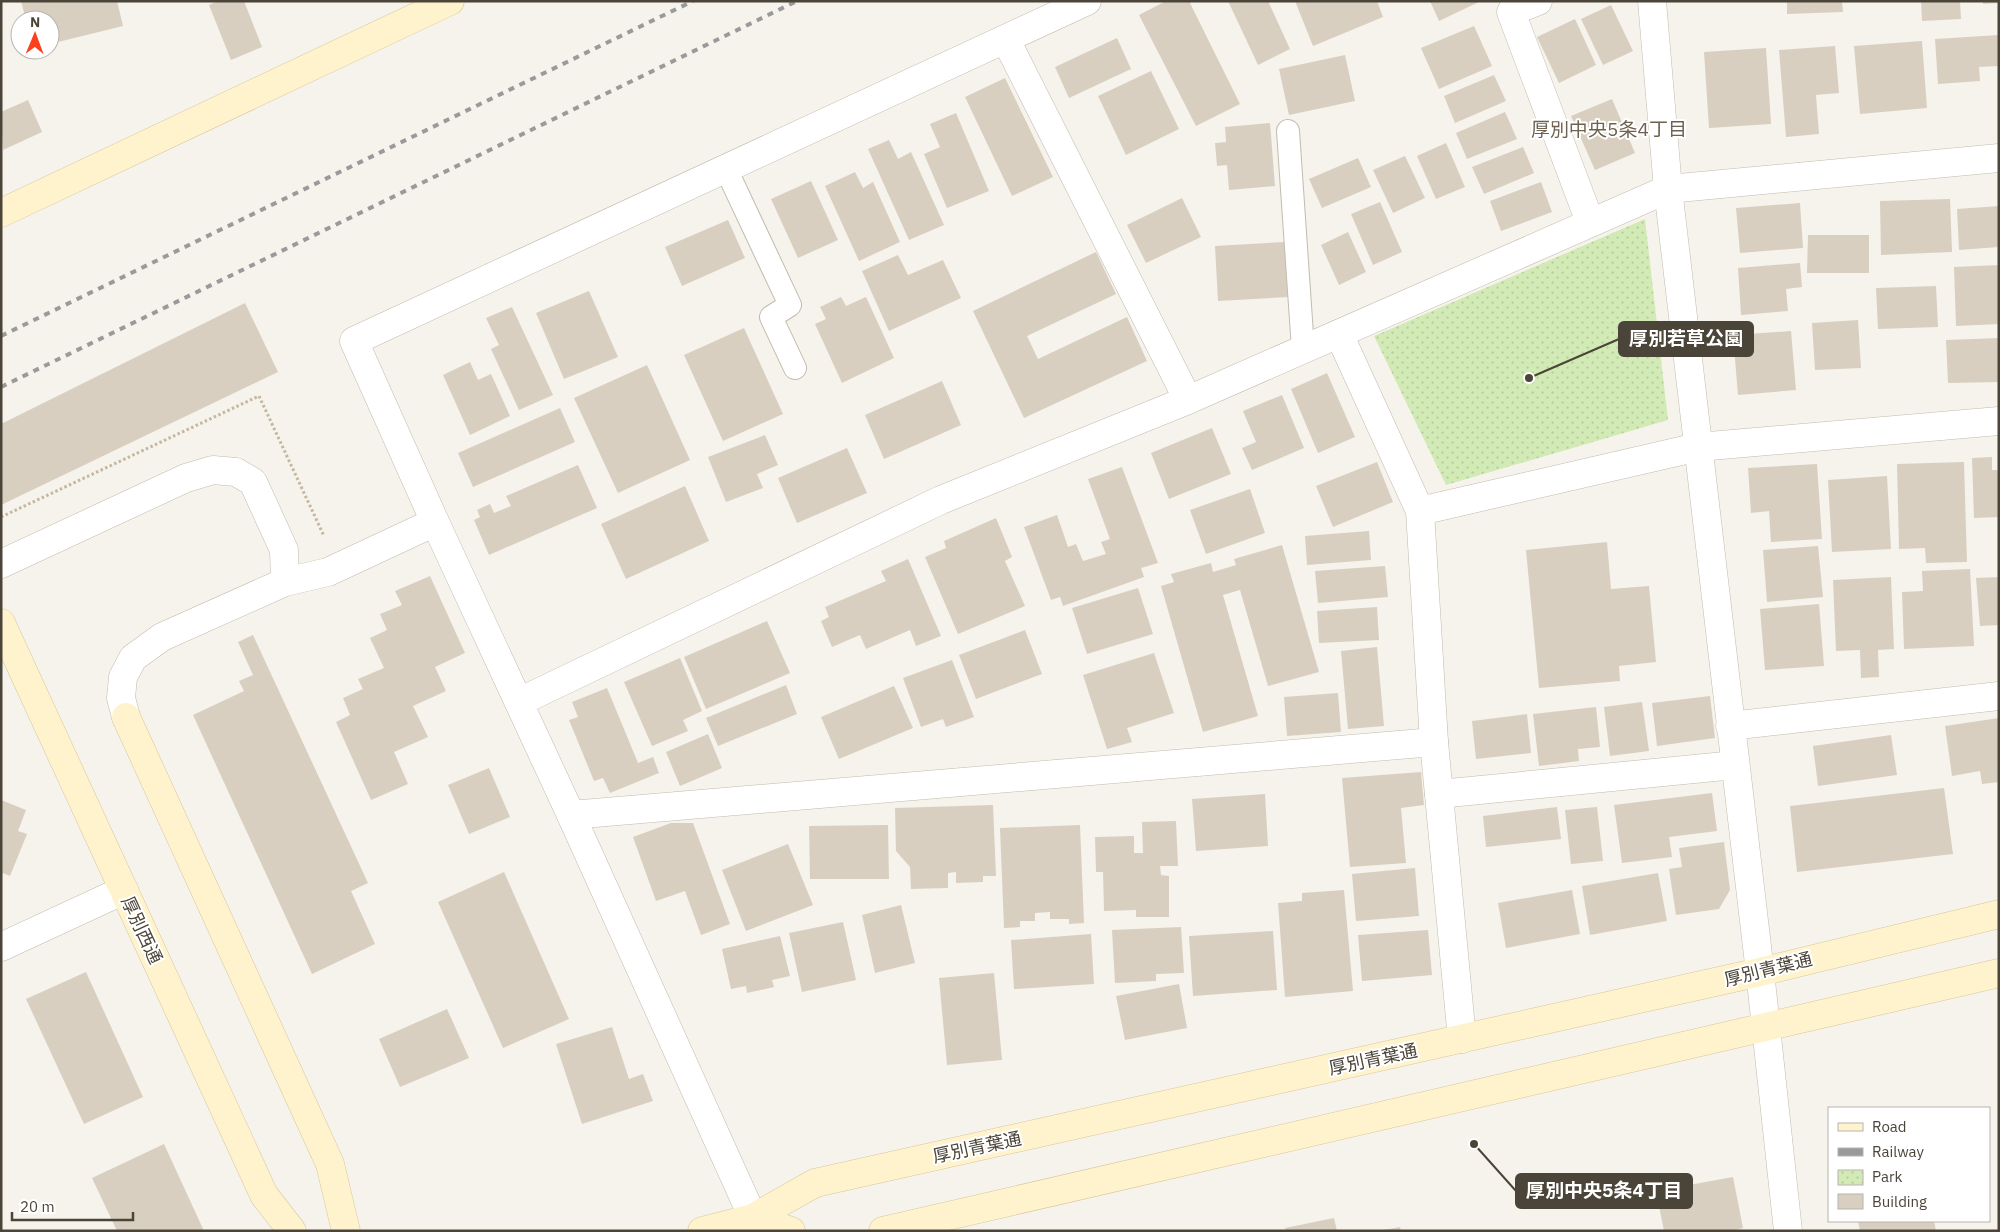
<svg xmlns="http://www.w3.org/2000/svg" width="2000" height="1232" font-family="'IBM Plex Sans','Noto Sans JP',sans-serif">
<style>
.park{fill:url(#park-dots)}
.building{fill:#d8cfc1}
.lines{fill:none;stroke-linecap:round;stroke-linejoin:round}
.lane-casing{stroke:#c2bbae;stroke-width:24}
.street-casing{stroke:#c2bbae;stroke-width:29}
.secondary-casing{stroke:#d6c79b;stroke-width:29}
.path{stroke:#c4b79f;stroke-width:3;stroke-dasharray:2.5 2.5;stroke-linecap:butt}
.lane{stroke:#fff;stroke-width:22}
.street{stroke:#fff;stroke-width:28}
.secondary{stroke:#fff3cd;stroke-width:28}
.rail{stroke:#9a9a9a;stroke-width:4;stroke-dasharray:6 6;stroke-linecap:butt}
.labels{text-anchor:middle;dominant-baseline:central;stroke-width:4;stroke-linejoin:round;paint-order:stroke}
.street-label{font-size:18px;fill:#4b4439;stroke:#fff}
.neighbourhood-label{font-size:19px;fill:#6e6250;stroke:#fff}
.leader{fill:none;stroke:#4b4439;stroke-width:2}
.callout-dot{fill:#4b4439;stroke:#fff;stroke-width:2}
.callout{fill:#4b4439;stroke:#4b4439;stroke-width:2}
.callout-label{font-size:19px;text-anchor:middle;font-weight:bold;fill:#fff}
</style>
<defs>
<pattern id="park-dots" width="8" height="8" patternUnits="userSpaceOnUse" patternTransform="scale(1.25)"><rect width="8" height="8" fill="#d2eab5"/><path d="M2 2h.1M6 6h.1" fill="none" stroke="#b6ca9c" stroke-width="1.8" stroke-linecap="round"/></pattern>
</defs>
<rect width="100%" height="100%" fill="#f6f3ec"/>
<path class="park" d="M1645 219 1668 420 1446 485 1374 336Z"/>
<g class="building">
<path d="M21 1H117L123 26 50 44V20H26Z"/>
<path d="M218 1H244L262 47 231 60 209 5Z"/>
<path d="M1166 1H1189L1240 104 1196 126 1139 15Z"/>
<path d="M1228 1H1268L1290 49 1258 65Z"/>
<path d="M1295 1H1377L1383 17 1313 46Z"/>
<path d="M1430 1H1481L1439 21Z"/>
<path d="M1787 1H1842L1843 12 1787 14Z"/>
<path d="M1921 1H1960L1961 19 1922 21Z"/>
<path d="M1983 1H1999V3L1983 4Z"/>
<path d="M1611 5 1633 51 1603 65 1581 19Z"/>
<path d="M1575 19 1596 65 1559 83 1537 37Z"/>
<path d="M1474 26 1492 66 1439 89 1421 48Z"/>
<path d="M1999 35V66L1979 67 1980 81 1938 84 1935 39Z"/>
<path d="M1117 38 1131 69 1069 98 1055 67Z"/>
<path d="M1922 41 1927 108 1860 114 1854 46Z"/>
<path d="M1835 46 1839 93 1816 95 1819 134 1786 137 1779 50Z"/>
<path d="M1766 48 1771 124 1709 128 1704 52Z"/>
<path d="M1345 55 1355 101 1289 115 1279 69Z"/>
<path d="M1151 71 1179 129 1126 155 1098 96Z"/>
<path d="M1494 75 1506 101 1455 123 1444 96Z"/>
<path d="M1005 78 1053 177 1012 196 965 97Z"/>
<path d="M1612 99 1635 153 1595 170 1571 116Z"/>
<path d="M28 100 42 132 3 150 1 112Z"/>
<path d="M1505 112 1517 139 1467 159 1456 133Z"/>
<path d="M956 113 989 191 947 208 924 154 940 147 930 124Z"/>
<path d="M1270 123 1275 186 1229 190 1227 165 1217 166 1215 143 1226 142 1225 127Z"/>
<path d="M889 140 898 159 911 152 944 225 909 240 868 149Z"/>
<path d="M1446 143 1465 187 1436 199 1417 156Z"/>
<path d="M1523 147 1534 173 1484 194 1472 167Z"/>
<path d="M1405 156 1425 198 1393 213 1373 170Z"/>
<path d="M1358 158 1371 187 1322 208 1309 179Z"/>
<path d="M855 172 863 188 873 182 900 242 859 261 825 186Z"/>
<path d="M811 181 838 240 798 258 771 199Z"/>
<path d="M1541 182 1552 212 1501 231 1490 201Z"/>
<path d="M1182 198 1201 237 1146 263 1127 225Z"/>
<path d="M1950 199 1952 252 1881 255 1880 201Z"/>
<path d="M1380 202 1402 252 1373 265 1351 214Z"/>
<path d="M1800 203 1803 248 1740 253 1736 208Z"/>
<path d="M1999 206V247L1959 250 1957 209Z"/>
<path d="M728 220 745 258 682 286 665 247Z"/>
<path d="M1348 232 1366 272 1339 285 1321 245Z"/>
<path d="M1808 235H1869V273H1807Z"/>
<path d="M1285 242 1288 297 1218 301 1215 246Z"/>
<path d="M1096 252 1116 294 1027 336 1038 359 1127 317 1147 361 1024 418 973 311Z"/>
<path d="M898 255 908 275 943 260 961 298 889 331 862 271Z"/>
<path d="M1800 263 1802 287 1786 289 1788 311 1741 315 1738 268Z"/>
<path d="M1999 265V324L1956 326 1954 267Z"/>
<path d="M1936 286 1938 327 1878 329 1876 288Z"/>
<path d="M589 291 618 357 564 379 536 313Z"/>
<path d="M841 297 846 306 866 297 894 358 842 383 815 324 826 319 820 307Z"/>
<path d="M245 303 278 372 1 505V424Z"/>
<path d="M512 307 553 395 519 410 491 349 499 345 486 318Z"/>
<path d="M1858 320 1861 368 1815 370 1812 323Z"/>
<path d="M744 328 783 414 723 441 684 355Z"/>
<path d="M1791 331 1796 390 1738 395 1733 335Z"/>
<path d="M1999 338V382L1948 383 1946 340Z"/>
<path d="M470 362 478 380 491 374 510 416 470 435 443 375Z"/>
<path d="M647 365 690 460 618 493 574 398Z"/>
<path d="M1327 373 1355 437 1318 453 1291 389Z"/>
<path d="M942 381 961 425 884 459 865 415Z"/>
<path d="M1282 395 1304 448 1252 470 1242 448 1256 442 1243 411Z"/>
<path d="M560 408 575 442 473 487 458 453Z"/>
<path d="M1212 428 1231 474 1169 499 1151 453Z"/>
<path d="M765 435 778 465 757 474 763 488 726 502 708 457Z"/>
<path d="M847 448 867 493 797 523 778 478Z"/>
<path d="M1992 457V470H1999V517L1974 518 1972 458Z"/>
<path d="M1377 462 1393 502 1333 527 1316 486Z"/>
<path d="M1964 462 1967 562 1926 563 1925 548 1899 549 1897 464Z"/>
<path d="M1817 464 1822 539 1771 542 1769 511 1751 513 1748 468Z"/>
<path d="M578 465 597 508 489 555 474 520 480 517 477 510 490 504 494 513 511 506 506 496Z"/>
<path d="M1122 467 1158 563 1141 568 1144 577 1063 606 1060 597 1051 600 1024 527 1057 515 1068 547 1076 544 1083 561 1106 554 1101 542 1110 539 1088 479Z"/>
<path d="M1887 476 1891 549 1832 552 1828 480Z"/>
<path d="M685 486 709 541 626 579 601 524Z"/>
<path d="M1250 489 1265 533 1206 554 1190 510Z"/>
<path d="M996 518 1012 557 1005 561 1025 606 958 634 925 557 946 548 944 541Z"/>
<path d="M1369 531 1371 560 1307 565 1305 536Z"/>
<path d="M1607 542 1611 589 1649 586 1656 662 1619 666 1620 681 1539 688 1526 550Z"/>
<path d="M1282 545 1319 672 1268 686 1240 590 1223 595 1258 716 1203 732 1161 586 1174 582 1171 574 1211 563 1213 572 1236 565 1234 559Z"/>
<path d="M1818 546 1823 597 1767 602 1763 550Z"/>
<path d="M908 559 941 636 916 646 910 630 866 649 860 635 832 647 821 621 829 617 825 607 886 581 881 571Z"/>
<path d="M1385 566 1388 597 1318 603 1315 571Z"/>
<path d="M1970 569 1974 646 1904 649 1902 592 1923 591 1922 571Z"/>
<path d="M430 576 465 653 435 667 446 691 413 706 428 737 394 752 408 784 371 800 336 722 350 715 343 698 363 689 358 679 384 668 370 638 387 630 380 614 402 605 395 591Z"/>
<path d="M1891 577 1894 649 1878 650 1879 677 1861 678 1860 650 1836 651 1833 580Z"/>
<path d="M1999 577V625L1980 626 1976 578Z"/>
<path d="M1138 588 1153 634 1087 654 1072 608Z"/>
<path d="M1819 604 1824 666 1765 670 1760 609Z"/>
<path d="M1377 607 1379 640 1319 643 1317 611Z"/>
<path d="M767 621 790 673 706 709 684 657Z"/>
<path d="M1025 630 1042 674 976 699 959 655Z"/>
<path d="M253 635 368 883 351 891 375 944 312 974 193 715 244 691 239 681 253 675 238 642Z"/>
<path d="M1377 647 1384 726 1348 729 1341 651Z"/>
<path d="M1154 653 1174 713 1127 728 1132 742 1107 749 1083 675Z"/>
<path d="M680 658 702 711 683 720 688 731 652 746 624 682Z"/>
<path d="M952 660 974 717 946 727 943 719 921 727 903 678Z"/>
<path d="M786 685 797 714 718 746 706 718Z"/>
<path d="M894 686 913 728 839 759 821 717Z"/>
<path d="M607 688 638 763 653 757 659 773 610 793 603 778 594 781 569 720 578 717 572 702Z"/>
<path d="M1338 693 1341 732 1287 736 1284 697Z"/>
<path d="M1710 696 1715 738 1657 746 1652 703Z"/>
<path d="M1642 702 1649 751 1610 756 1604 707Z"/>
<path d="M1596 707 1600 747 1578 749 1579 761 1539 766 1533 714Z"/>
<path d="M1527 714 1531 753 1476 759 1472 721Z"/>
<path d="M1999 718V782L1982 784 1980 771 1952 776 1945 726Z"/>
<path d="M708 734 722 768 680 786 666 752Z"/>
<path d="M1891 735 1897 775 1818 786 1813 746Z"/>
<path d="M489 768 510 817 469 834 448 785Z"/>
<path d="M1421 772 1424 805 1401 808 1406 863 1350 867 1342 778Z"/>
<path d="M1944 788 1953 854 1797 872 1790 806Z"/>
<path d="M1712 793 1717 831 1669 837 1672 857 1622 863 1614 805Z"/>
<path d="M1265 794 1268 846 1196 851 1192 799Z"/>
<path d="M1 800 26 810 18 831 27 834 10 876 3 873 1 877Z"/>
<path d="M993 805 996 876H983V882L956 883V872L948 873V888L911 889 910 867 896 851 895 808Z"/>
<path d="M1557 807 1561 839 1486 847 1483 816Z"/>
<path d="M1597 807 1603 861 1571 864 1565 810Z"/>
<path d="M1176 821 1178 866H1160L1161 875 1169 876V917H1136V910L1104 911 1103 872H1096L1095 837 1134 836V853H1143L1142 822Z"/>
<path d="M671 823H693L730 924 701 935 685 891 656 901 633 837Z"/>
<path d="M888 825 889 879H810L809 826Z"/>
<path d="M1080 825 1084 923 1069 924V919H1050V912L1035 913V921H1020V927L1004 928 1000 828Z"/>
<path d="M1724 842 1730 890 1719 909 1676 915 1669 869 1682 867 1679 848Z"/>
<path d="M788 844 813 905 746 931 722 870Z"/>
<path d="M1415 868 1419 916 1356 921 1352 874Z"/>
<path d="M504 872 569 1019 503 1048 438 902Z"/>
<path d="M1658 873 1667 921 1590 935 1582 886Z"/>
<path d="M1344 890 1353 991 1285 997 1278 903 1302 901V893Z"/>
<path d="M1572 890 1580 934 1506 948 1498 903Z"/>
<path d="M901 905 915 963 875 973 862 915Z"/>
<path d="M843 922 856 980 802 992 789 933Z"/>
<path d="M1181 927 1184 973 1156 974V981L1115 983 1112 930Z"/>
<path d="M1428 930 1432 975 1362 981 1358 935Z"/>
<path d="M1273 931 1277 990 1193 996 1189 936Z"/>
<path d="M1091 934 1094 984 1014 989 1011 940Z"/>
<path d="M780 936 790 976 772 980 774 987 747 993 746 986 731 989 722 949Z"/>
<path d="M86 972 143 1097 84 1124 26 999Z"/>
<path d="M994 973 1002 1060 947 1065 939 978Z"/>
<path d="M1179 984 1187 1028 1125 1040 1116 996Z"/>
<path d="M447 1009 469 1058 400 1087 379 1039Z"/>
<path d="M612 1027 629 1079 643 1074 653 1101 582 1124 556 1044Z"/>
<path d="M164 1144 204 1231H117L92 1178Z"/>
<path d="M1733 1177 1743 1228 1732 1231H1664L1656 1191Z"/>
<path d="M1334 1218 1337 1231H1286L1285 1228Z"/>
<path d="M1858 1221H1934L1936 1231H1860Z"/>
<path d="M1400 1227 1401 1231H1384V1230Z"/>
</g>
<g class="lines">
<g class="lane-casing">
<g id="lane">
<path d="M1288 131 1303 349"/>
<path d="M726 169 790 305 771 317 795 368"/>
</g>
</g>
<g class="street-casing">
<g id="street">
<path d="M1538 1 1511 12 1590 222"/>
<path d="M1652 1 1668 189 1760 972 1788 1231"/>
<path d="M1006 40 1188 400"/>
<path d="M1339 334 1420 511 1434 742 1462 1039"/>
<path d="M1420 511 1698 447 1999 421"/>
<path d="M1 564 186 478 213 470 236 472 253 482 284 550 285 582 162 637 133 658 123 677 121 698 126 717"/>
<path d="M285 582 328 572 435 522"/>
<path d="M519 702 941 500 1188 400 1668 189 1999 158"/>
<path d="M1730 726 1999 696"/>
<path d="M1439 794 1735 765"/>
<path d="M571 815 1434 742"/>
<path d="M1 947 124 890"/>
<path d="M759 1231 571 815 435 522 354 341 1087 1"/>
</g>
</g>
<g class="secondary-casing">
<g id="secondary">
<path d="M1 213 450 1"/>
<path d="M1 623 264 1195 292 1231"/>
<path d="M126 717 330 1164 346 1231"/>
<path d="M753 1218 791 1231"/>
<path d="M702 1231 753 1218 815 1183 1760 972 1999 914"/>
<path d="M883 1231 1999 973"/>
</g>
</g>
<path class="path" d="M1 517 259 396 324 536"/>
<use href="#lane" class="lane"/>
<use href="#street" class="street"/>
<use href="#secondary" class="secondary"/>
<g class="rail">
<path d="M1 336 693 1"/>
<path d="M1 387 797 1"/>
</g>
</g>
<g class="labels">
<g class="street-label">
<text transform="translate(142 930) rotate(65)">厚別西通</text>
<text transform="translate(1768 969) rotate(-14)">厚別青葉通</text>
<text transform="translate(1373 1059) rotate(-12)">厚別青葉通</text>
<text transform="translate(977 1147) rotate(-12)">厚別青葉通</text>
</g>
<g class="neighbourhood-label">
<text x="1609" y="129">厚別中央5条4丁目</text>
</g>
</g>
<path class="leader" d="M1529 378L1619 339M1474 1144L1516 1191"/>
<g class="callout-dot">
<circle cx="1529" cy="378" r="5"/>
<circle cx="1474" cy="1144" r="5"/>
</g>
<g class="callout">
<rect x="1619" y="322" width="134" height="34" rx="5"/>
<rect x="1516" y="1174" width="176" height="34" rx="5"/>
</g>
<g class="callout-label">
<text x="1686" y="345">厚別若草公園</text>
<text x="1604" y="1197">厚別中央5条4丁目</text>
</g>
<rect width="2000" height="1232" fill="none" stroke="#4b4439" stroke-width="5"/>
<rect x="1828" y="1107" width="162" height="115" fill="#ffffff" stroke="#b7b4b0"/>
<rect x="1838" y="1123" width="25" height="8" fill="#fff3cd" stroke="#b7b4b0"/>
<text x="1872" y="1132" font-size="15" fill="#4b4439">Road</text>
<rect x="1838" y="1148" width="25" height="8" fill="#9a9a9a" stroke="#b7b4b0"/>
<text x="1872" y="1157" font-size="15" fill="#4b4439">Railway</text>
<rect x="1838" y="1170" width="25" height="15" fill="url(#park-dots)" stroke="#b7b4b0"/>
<text x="1872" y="1182" font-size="15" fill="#4b4439">Park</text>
<rect x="1838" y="1194" width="25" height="15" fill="#d8cfc1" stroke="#b7b4b0"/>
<text x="1872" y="1207" font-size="15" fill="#4b4439">Building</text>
<g transform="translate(35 35) rotate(1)"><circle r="24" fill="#ffffff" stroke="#b7b4b0"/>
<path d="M0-4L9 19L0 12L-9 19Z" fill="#fc3f1d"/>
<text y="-8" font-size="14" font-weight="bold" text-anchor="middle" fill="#4b4439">N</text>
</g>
<path d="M12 1212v8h121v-8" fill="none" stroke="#4b4439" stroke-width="2.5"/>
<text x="20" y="1212" font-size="15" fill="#4b4439" stroke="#ffffff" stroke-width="4" paint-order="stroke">20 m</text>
</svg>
